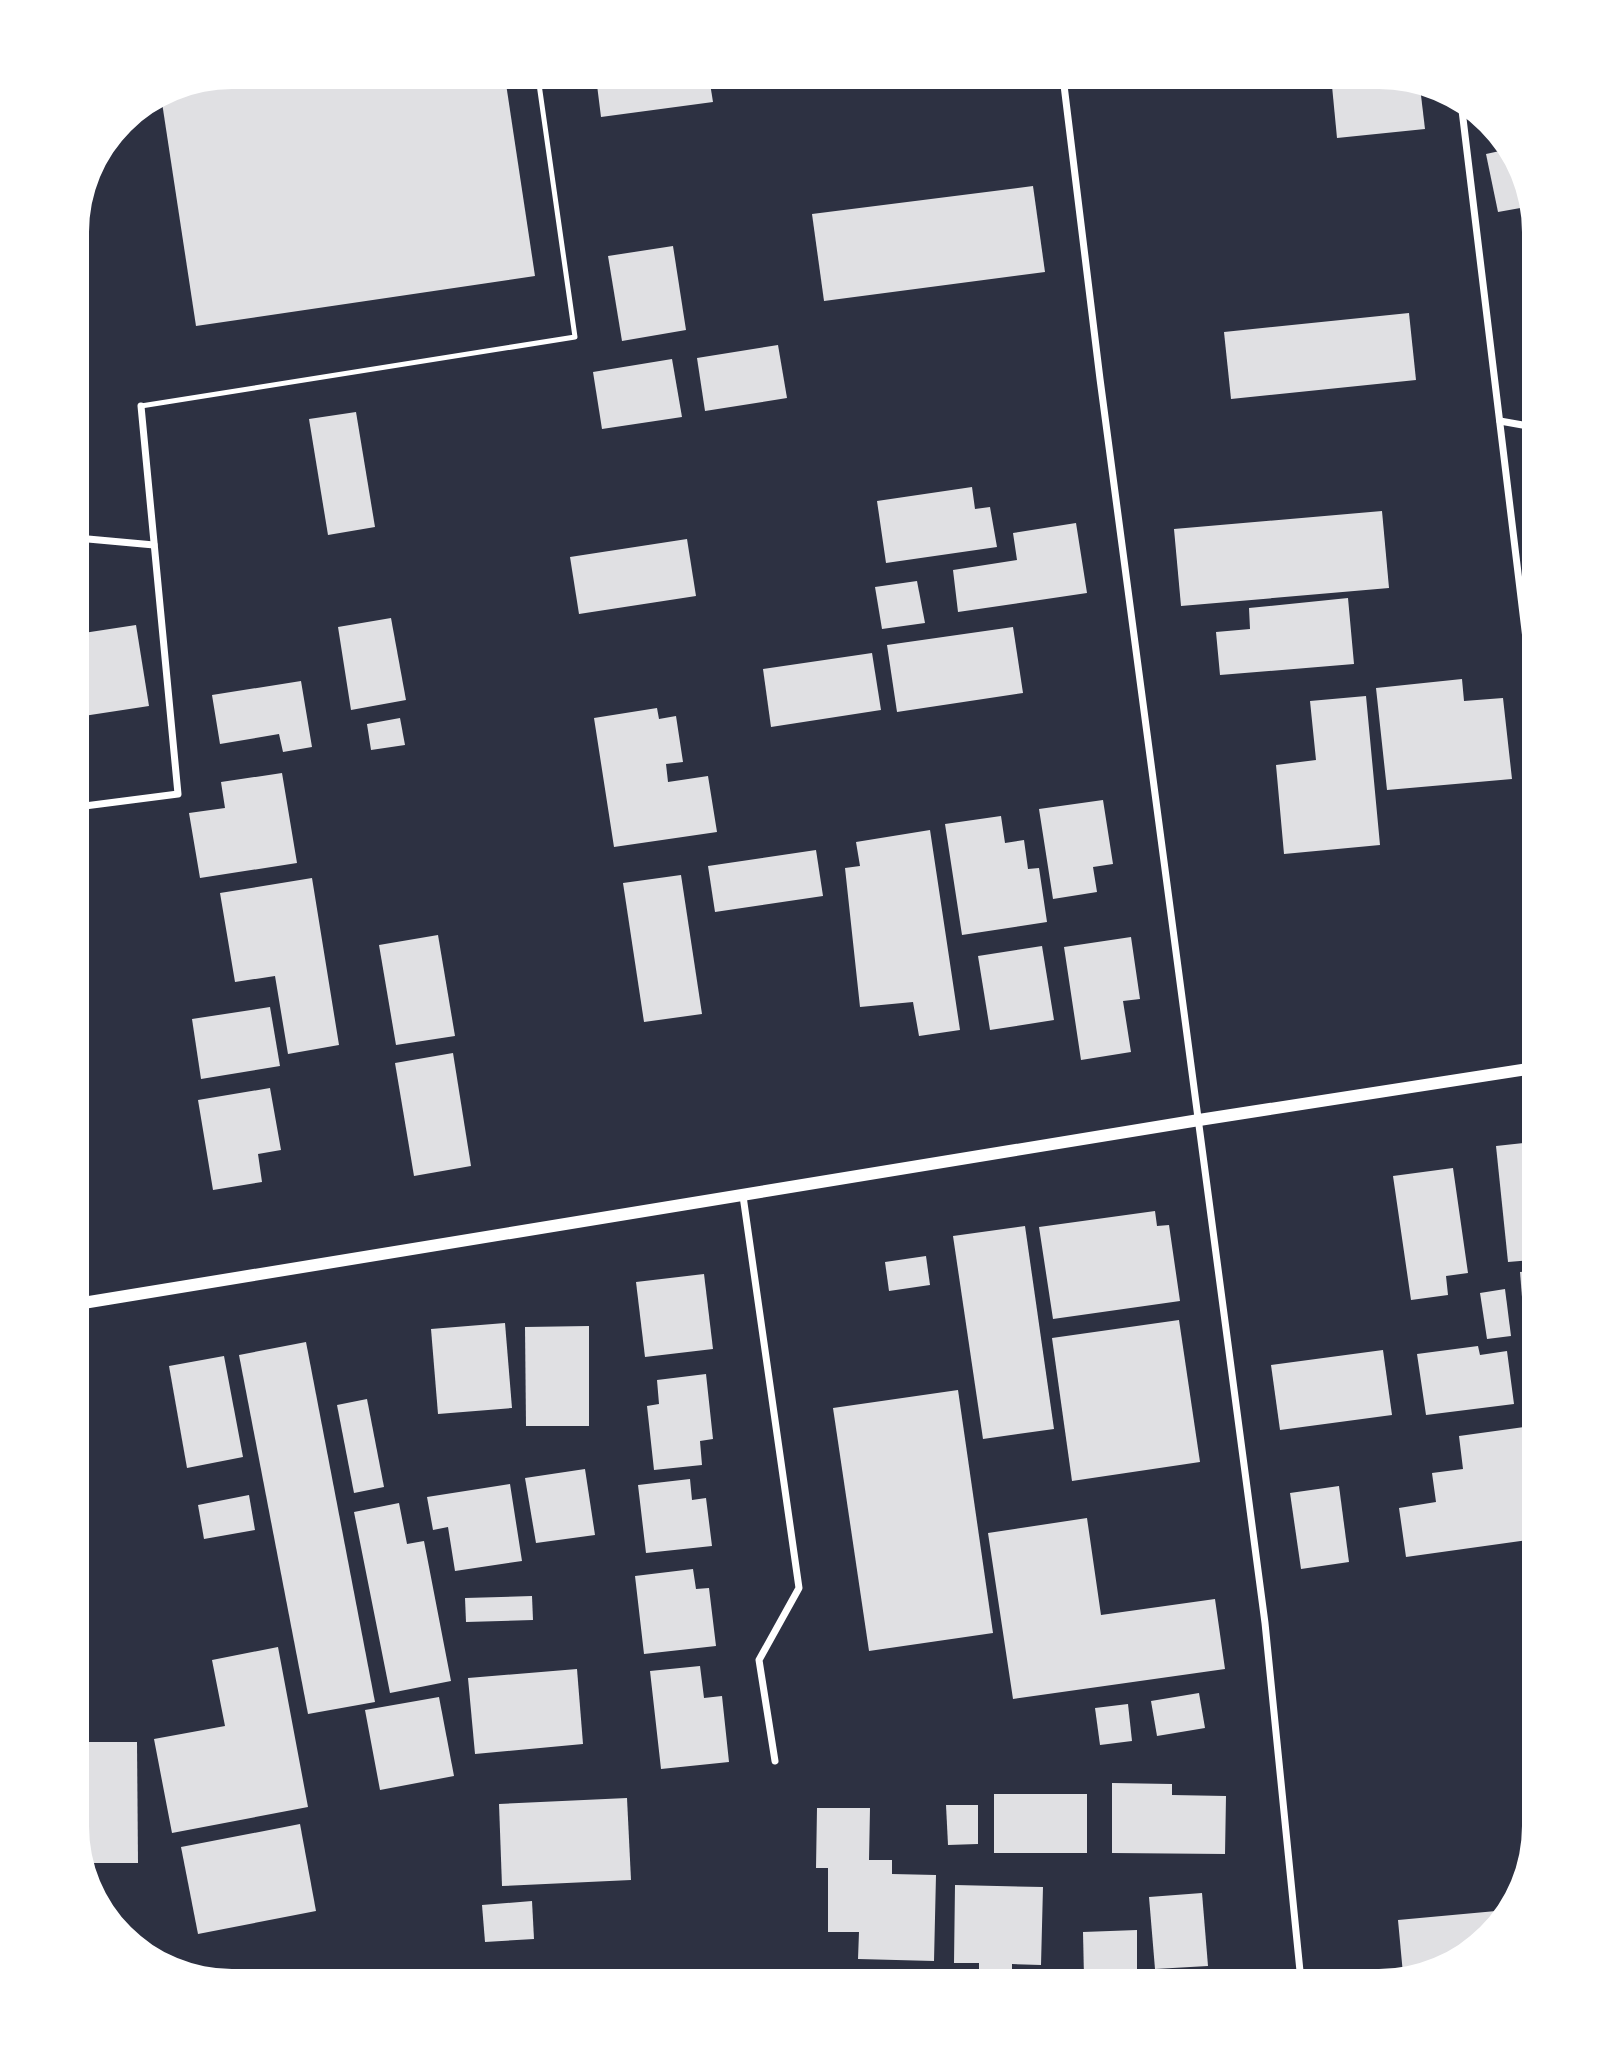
<svg xmlns="http://www.w3.org/2000/svg" width="1611" height="2058" font-family="'Open Sans',sans-serif">
<style>
.building{fill:#e0e0e3}
.lines{fill:none;stroke-linecap:round;stroke-linejoin:round}
.service{stroke:#fff;stroke-width:5}
.minor{stroke:#fff;stroke-width:7}
.tertiary{stroke:#fff;stroke-width:12}
</style>
<rect width="100%" height="100%" fill="#2d3142"/>
<g class="building">
<path d="M232 77H505L535 276 196 326 161 96 173 89Z"/>
<path d="M596 77H709L713 102 601 117Z"/>
<path d="M1395 79 1420 87 1425 129 1337 138 1332 86Z"/>
<path d="M1509 149 1526 207 1498 212 1486 154Z"/>
<path d="M1033 186 1045 272 824 301 812 214Z"/>
<path d="M85 195 89 242 77 243V222Z"/>
<path d="M673 246 686 330 622 341 608 256Z"/>
<path d="M1409 313 1416 380 1231 399 1224 332Z"/>
<path d="M778 345 787 398 705 411 697 358Z"/>
<path d="M1532 350H1534V398H1531Z"/>
<path d="M672 359 682 417 602 429 593 372Z"/>
<path d="M77 374 88 376 79 451H77Z"/>
<path d="M356 412 375 527 328 535 309 419Z"/>
<path d="M972 487 975 509 990 507 997 547 886 563 877 501Z"/>
<path d="M1382 511 1389 588 1181 606 1174 529Z"/>
<path d="M1076 523 1087 593 958 612 953 570 1017 560 1013 533Z"/>
<path d="M687 539 696 596 579 614 570 557Z"/>
<path d="M917 581 925 623 882 629 875 587Z"/>
<path d="M1348 598 1354 664 1220 675 1216 632 1250 629 1249 608Z"/>
<path d="M391 618 406 700 351 710 338 627Z"/>
<path d="M136 625 149 706 77 717V634Z"/>
<path d="M1013 627 1023 693 897 712 887 645Z"/>
<path d="M872 653 881 710 771 727 763 669Z"/>
<path d="M1462 679 1464 701 1503 698 1512 779 1387 790 1376 688Z"/>
<path d="M301 681 312 747 283 752 279 734 220 744 212 695Z"/>
<path d="M1366 696 1380 845 1284 854 1276 765 1316 760 1310 701Z"/>
<path d="M657 708 659 719 676 716 683 762 666 764 668 782 708 776 717 832 614 847 594 718Z"/>
<path d="M400 718 405 745 371 750 367 724Z"/>
<path d="M282 773 297 863 200 878 189 813 225 808 221 782Z"/>
<path d="M1103 800 1113 864 1093 867 1097 892 1053 899 1039 809Z"/>
<path d="M1001 816 1005 843 1024 840 1028 869 1039 868 1047 922 962 935 945 824Z"/>
<path d="M930 830 960 1030 919 1036 913 1002 860 1007 845 868 860 866 856 842Z"/>
<path d="M816 850 823 896 715 912 708 866Z"/>
<path d="M681 875 702 1014 644 1022 623 883Z"/>
<path d="M312 878 339 1045 288 1054 275 976 235 982 220 893Z"/>
<path d="M438 935 455 1036 396 1045 379 945Z"/>
<path d="M1131 937 1140 999 1123 1001 1131 1052 1081 1060 1064 947Z"/>
<path d="M1042 946 1054 1020 990 1030 978 956Z"/>
<path d="M270 1007 280 1066 201 1079 192 1019Z"/>
<path d="M453 1053 471 1166 414 1176 395 1063Z"/>
<path d="M270 1088 281 1150 258 1154 262 1182 213 1190 198 1100Z"/>
<path d="M1534 1142V1260L1508 1262 1496 1146Z"/>
<path d="M1453 1168 1468 1273 1446 1276 1448 1295 1411 1300 1393 1176Z"/>
<path d="M1155 1211 1157 1226 1169 1225 1180 1301 1053 1319 1039 1227Z"/>
<path d="M1025 1226 1054 1429 983 1439 953 1236Z"/>
<path d="M926 1256 930 1285 889 1291 885 1262Z"/>
<path d="M1534 1271V1396L1530 1397 1520 1272Z"/>
<path d="M704 1274 713 1349 645 1357 636 1282Z"/>
<path d="M1505 1289 1511 1336 1487 1339 1480 1293Z"/>
<path d="M1179 1320 1200 1462 1072 1481 1052 1338Z"/>
<path d="M505 1323 512 1408 438 1414 431 1329Z"/>
<path d="M589 1326V1426H526L525 1327Z"/>
<path d="M306 1342 375 1702 308 1714 239 1355Z"/>
<path d="M1478 1346 1480 1355 1507 1351 1514 1404 1426 1415 1417 1354Z"/>
<path d="M1383 1350 1392 1415 1280 1430 1271 1365Z"/>
<path d="M224 1356 243 1457 187 1468 169 1366Z"/>
<path d="M706 1374 713 1439 700 1441 702 1465 654 1470 647 1406 659 1404 657 1380Z"/>
<path d="M958 1390 993 1633 869 1651 833 1408Z"/>
<path d="M367 1399 384 1487 354 1493 337 1405Z"/>
<path d="M1532 1426 1534 1441V1539L1406 1557 1399 1508 1436 1502 1432 1473 1463 1469 1459 1436Z"/>
<path d="M585 1469 595 1535 536 1543 525 1478Z"/>
<path d="M690 1479 692 1500 706 1498 712 1546 646 1553 638 1485Z"/>
<path d="M510 1484 522 1561 455 1571 448 1527 433 1530 427 1497Z"/>
<path d="M1339 1486 1349 1562 1301 1569 1290 1493Z"/>
<path d="M249 1495 255 1530 204 1539 198 1505Z"/>
<path d="M399 1503 407 1544 424 1541 451 1681 390 1693 354 1512Z"/>
<path d="M1087 1518 1101 1615 1215 1599 1225 1669 1013 1699 988 1533Z"/>
<path d="M693 1569 696 1589 709 1588 716 1646 644 1654 635 1576Z"/>
<path d="M532 1596 533 1620 466 1622 465 1598Z"/>
<path d="M278 1647 308 1807 172 1833 154 1739 225 1726 212 1660Z"/>
<path d="M700 1666 704 1698 722 1696 729 1762 661 1769 650 1671Z"/>
<path d="M577 1669 583 1744 475 1754 468 1678Z"/>
<path d="M1199 1693 1205 1728 1157 1736 1151 1701Z"/>
<path d="M439 1697 454 1776 380 1790 365 1710Z"/>
<path d="M1128 1704 1132 1741 1100 1745 1095 1708Z"/>
<path d="M77 1742H137L138 1863H88L77 1826Z"/>
<path d="M1112 1783 1172 1784V1795L1226 1796 1225 1854 1112 1853Z"/>
<rect x="994" y="1794" width="93" height="59"/>
<path d="M627 1798 631 1880 502 1886 499 1804Z"/>
<path d="M946 1805H978V1844L948 1845Z"/>
<path d="M817 1808H870L869 1860H892V1874L936 1875 934 1961 858 1959 859 1932H828V1868H816Z"/>
<path d="M300 1824 316 1911 198 1934 181 1847Z"/>
<path d="M955 1885 1043 1887 1041 1965 1012 1964V1978L979 1977V1963H954Z"/>
<path d="M1202 1893 1208 1966 1155 1969 1149 1897Z"/>
<path d="M532 1901 534 1939 485 1942 482 1905Z"/>
<path d="M1507 1910 1465 1955 1403 1974 1398 1920Z"/>
<path d="M1137 1930V1977L1084 1978 1083 1932Z"/>
</g>
<g class="lines">
<path class="service" d="M141 406 575 337 538 77"/>
<g class="minor">
<path d="M1063 77 1100 379 1265 1623 1301 1981"/>
<path d="M1461 102 1534 705"/>
<path d="M1500 421 1534 427"/>
<path d="M77 538 154 545"/>
<path d="M77 807 178 794 141 406"/>
<path d="M743 1196 799 1588 759 1660 775 1761"/>
</g>
<path class="tertiary" d="M77 1304 1199 1120 1534 1068"/>
</g>
<path d="M0 0H1611V2058H0ZM232 89H1379A143 143 0 0 1 1522 232V1826A143 143 0 0 1 1379 1969H232A143 143 0 0 1 89 1826V232A143 143 0 0 1 232 89Z" fill="#fff" fill-rule="evenodd"/>
</svg>
